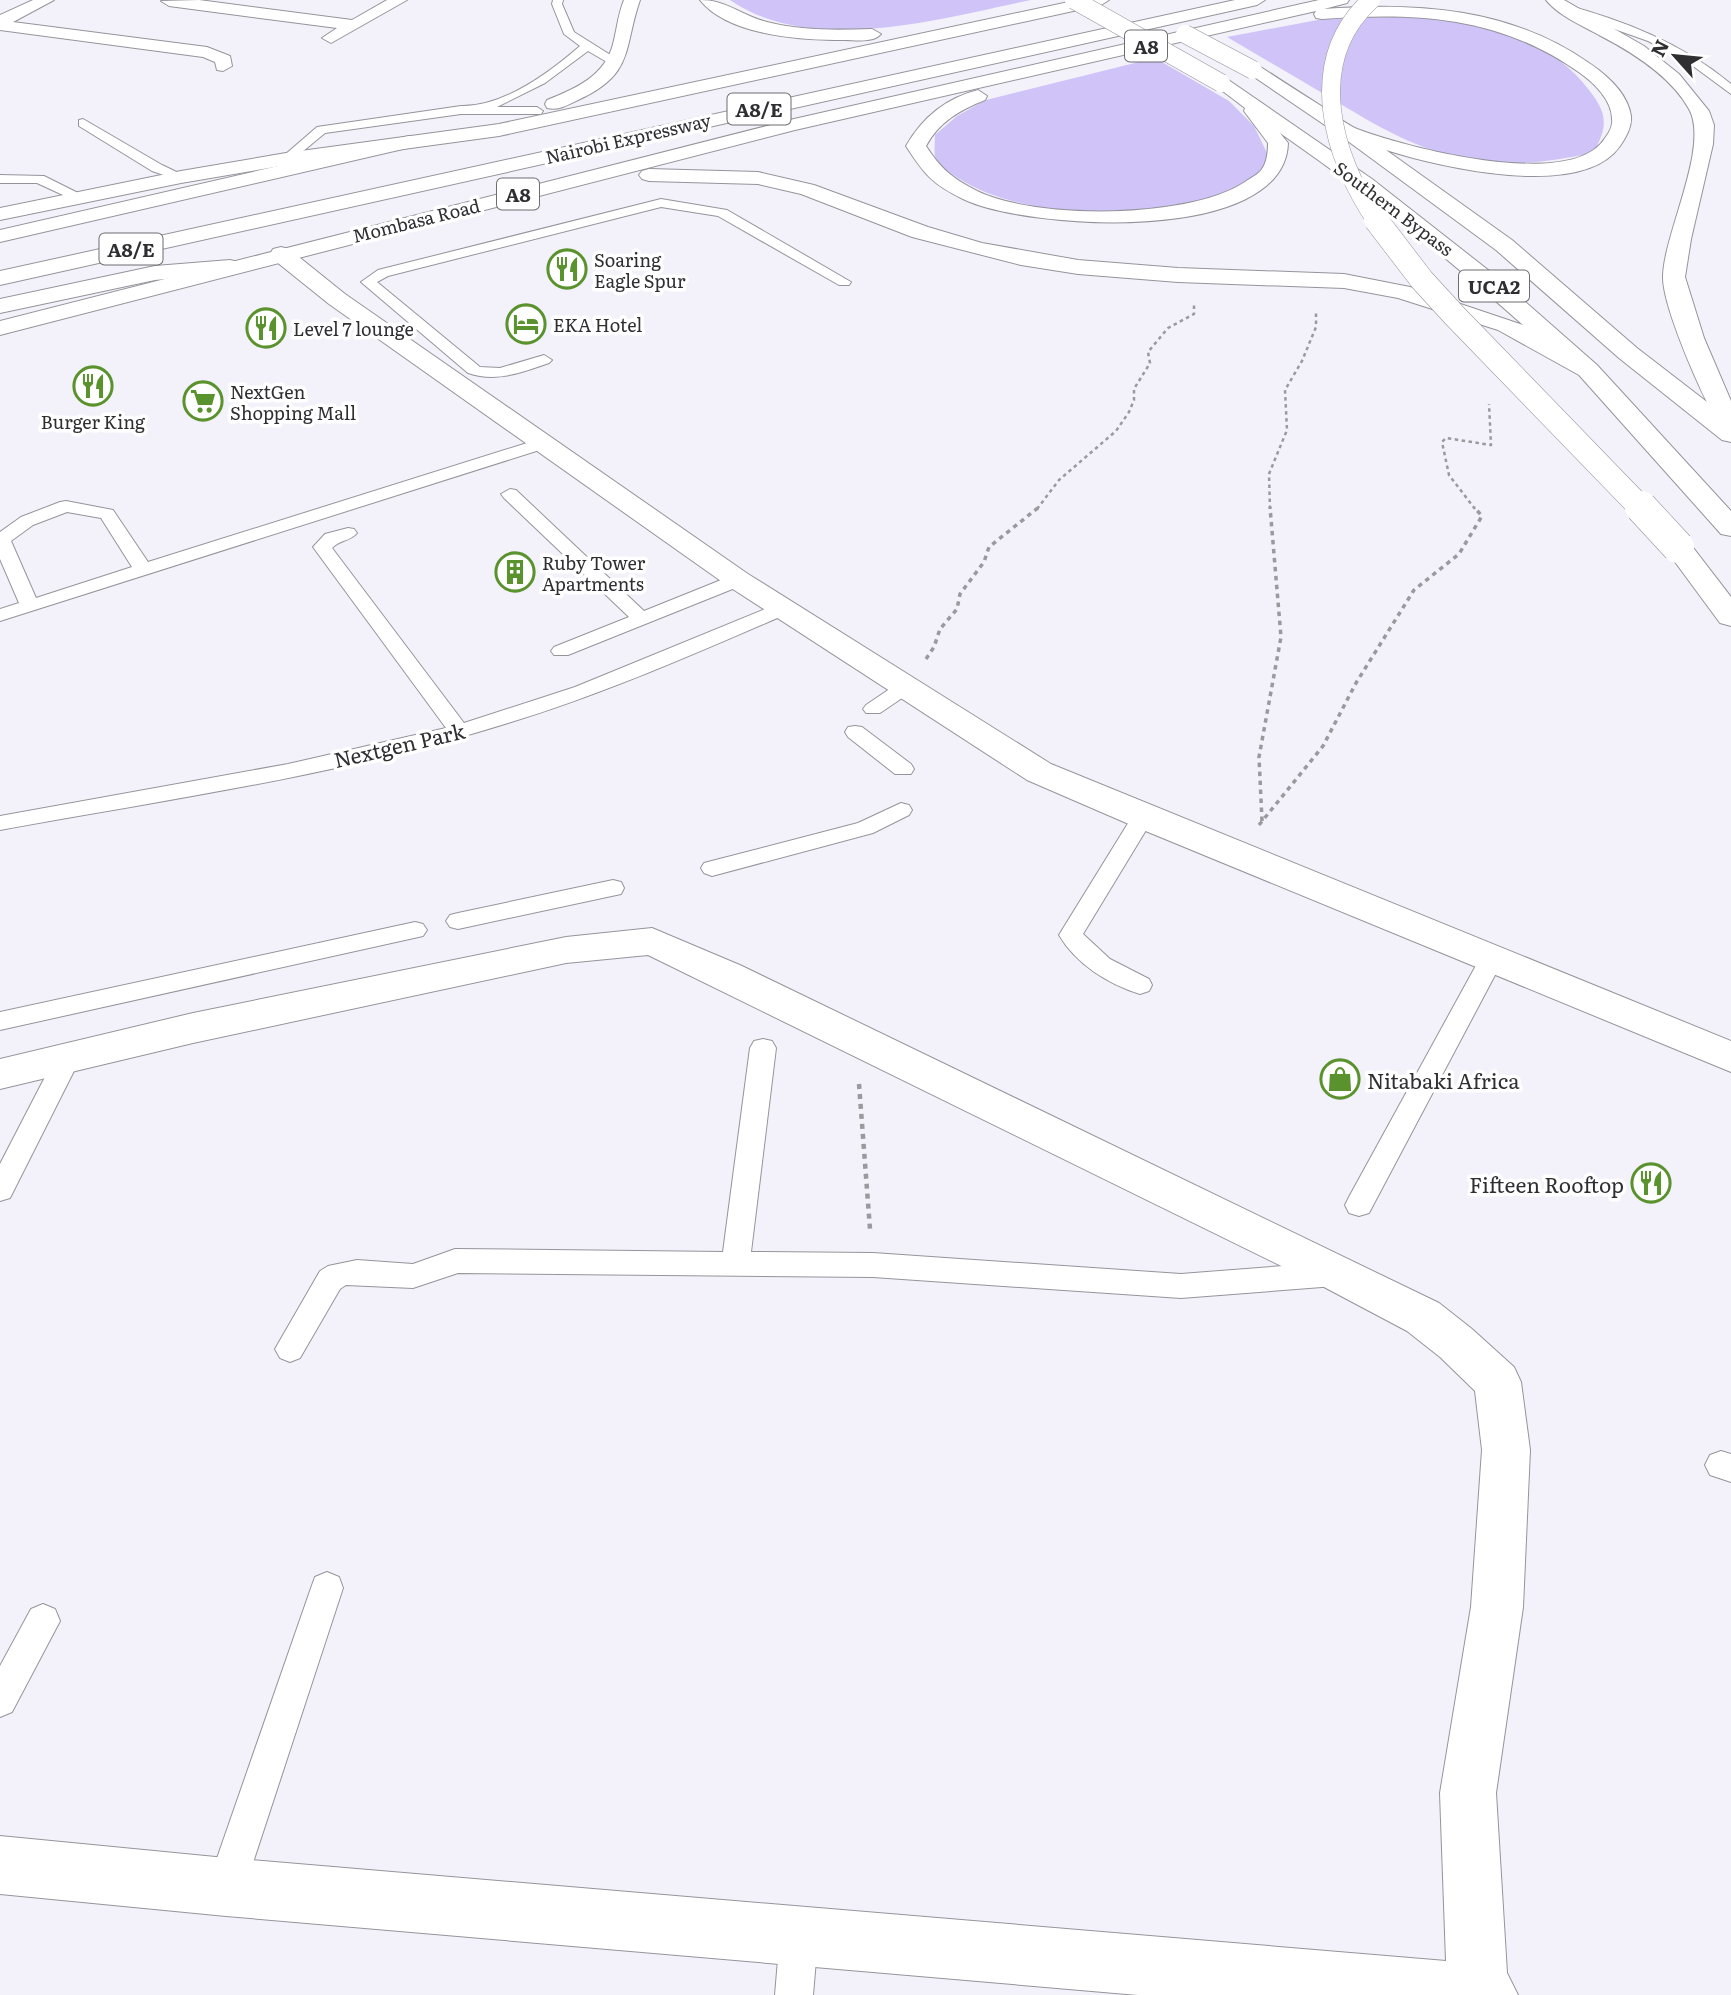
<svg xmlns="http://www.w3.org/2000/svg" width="1731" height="1995" font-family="Literata,serif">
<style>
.green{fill:#d0c3f8}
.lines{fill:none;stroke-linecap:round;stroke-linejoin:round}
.service-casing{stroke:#96949b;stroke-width:2}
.minor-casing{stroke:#96949b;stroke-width:2}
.trunk-casing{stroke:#96949b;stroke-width:2}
.motorway-casing{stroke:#96949b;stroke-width:2}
.path-far2{stroke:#9a999e;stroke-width:2.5;stroke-dasharray:3.5 3.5;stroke-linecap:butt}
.path-far1{stroke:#9a999e;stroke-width:3.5;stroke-dasharray:4.5 4.5;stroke-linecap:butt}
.path{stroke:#9a999e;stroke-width:4.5;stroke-dasharray:5 5;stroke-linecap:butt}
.service{fill:#fff;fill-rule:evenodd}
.minor{fill:#fff;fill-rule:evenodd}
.trunk{fill:#fff;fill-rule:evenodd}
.motorway{fill:#fff;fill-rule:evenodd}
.trunk-bridge-casing{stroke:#96949b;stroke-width:19;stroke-linecap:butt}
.motorway-bridge-far2-casing{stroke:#96949b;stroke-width:19;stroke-linecap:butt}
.motorway-bridge-far1-casing{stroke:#96949b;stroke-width:25;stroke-linecap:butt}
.motorway-bridge-casing{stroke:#96949b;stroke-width:33;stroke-linecap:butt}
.trunk-bridge{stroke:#fff;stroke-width:18}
.motorway-bridge-far2{stroke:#fff;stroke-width:18}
.motorway-bridge-far1{stroke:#fff;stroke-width:24}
.motorway-bridge{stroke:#fff;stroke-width:32}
.labels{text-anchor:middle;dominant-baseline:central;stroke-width:7;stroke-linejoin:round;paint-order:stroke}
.far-street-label{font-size:18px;fill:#2f2f32;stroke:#fff}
.far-poi-label{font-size:18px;fill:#2f2f32;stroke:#fff;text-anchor:start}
.shield{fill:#fff;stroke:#6d6d70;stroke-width:2}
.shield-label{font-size:19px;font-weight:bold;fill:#2f2f32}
.street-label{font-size:21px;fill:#2f2f32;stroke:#fff}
.poi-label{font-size:21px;fill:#2f2f32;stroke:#fff;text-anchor:start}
</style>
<rect width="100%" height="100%" fill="#f3f1f9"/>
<g class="green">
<path d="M730 0H1031C941 18 813 57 730 0Z"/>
<path d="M1388 14C1460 21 1543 28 1589 90 1608 114 1608 127 1593 153 1554 161 1515 167 1476 161 1421 153 1375 125 1329 97 1295 77 1261 57 1227 37L1328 18Z"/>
<path d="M1155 58 1229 101 1254 126 1269 157C1265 164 1261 175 1255 180 1240 192 1218 197 1200 201 1129 217 1022 219 958 178 950 173 939 166 935 156 934 150 935 141 935 135L957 116 986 100Z"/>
</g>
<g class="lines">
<g class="service-casing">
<g id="service">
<path d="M553 0H563L562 4 574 32 620 61V65H612L588 51 545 83 497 107H537L543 111 541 114H461L325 133 290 162H282L280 159 317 127 461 106C503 107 549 73 580 46L564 34 552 4Z"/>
<path d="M1562 4C1623 20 1682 43 1731 84V94L1689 63 1648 41 1558 9V5Z"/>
<path d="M83 119 162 165 187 177 181 181 152 171 79 126V120Z"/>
<path d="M0 175 44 176 88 198 86 201H76L37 183H0Z"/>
<path d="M661 199 727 210 851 282 849 285H839L718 216 661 207 388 276 377 282 480 367 500 368 544 355 552 360 549 363C522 372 497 383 468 373L361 282 378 270Z"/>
<path d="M543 438 549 439 551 443 549 447 0 621V609L19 603 0 559V532L21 517 60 502 66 501 113 510 148 562ZM67 512 101 518 132 567 36 598 11 541 33 525Z"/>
<path d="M510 489 516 490 644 611 731 576H745L747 580 745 584 568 655H554L551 651 554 647 629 617 504 498 501 494Z"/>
<path d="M348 528 354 529 357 533C351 541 339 540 332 548L464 723 575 687 775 605H789L792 609 789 613C696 653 604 694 508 723 343 775 170 799 0 830V816L288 764 446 728 313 547 325 534Z"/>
<path d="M904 682 911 684 914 688 911 692 880 713H866L863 709 866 705 897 684Z"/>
<path d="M855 726 862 727 911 764 914 769 911 774H895L848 737 845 732 848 727Z"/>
<path d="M901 803 909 805 912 810 909 815 873 833 712 876 704 873 701 868 704 863 858 823Z"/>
<path d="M1143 810 1151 812 1154 817 1083 934 1110 959 1149 979 1152 985 1149 991 1140 994C1108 984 1076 964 1059 935L1135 812Z"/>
<path d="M613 880 621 882 624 888 621 894 458 929 450 927 446 921 450 915 458 913Z"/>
<path d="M415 922 423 924 427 930 423 936 0 1030V1012Z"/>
<path d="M1491 951 1499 954 1503 960 1369 1213 1359 1216 1349 1213 1345 1205 1349 1197 1479 960 1483 954Z"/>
<path d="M763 1039 772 1041 776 1048 751 1252 873 1253 1181 1274 1335 1262 1345 1265 1349 1274 1345 1283 1335 1286 1181 1298 873 1277 458 1273 413 1288 346 1285 340 1289 300 1358 290 1362 280 1358 275 1349 320 1271 328 1266 357 1260 413 1264 455 1249 723 1252 750 1048 754 1041Z"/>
<path d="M68 1047 77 1050 81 1057 10 1198 0 1201V1164L59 1050Z"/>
<path d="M1721 1451 1731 1454V1482L1710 1475 1705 1465 1710 1455Z"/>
<path d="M327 1572 339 1577 343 1588 245 1887 239 1900 226 1906 213 1900 207 1887 311 1588 315 1577Z"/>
<path d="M43 1604 55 1609 60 1621 12 1712 0 1717V1666L31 1609Z"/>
<path d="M799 1917 812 1923 818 1936 813 1995H775L780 1936 786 1923Z"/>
</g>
</g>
<g class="minor-casing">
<g id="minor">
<path d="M33 0H54L13 22 207 47 230 56 232 66 223 71 217 70 215 62 203 57 0 30V15Z"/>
<path d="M199 0 352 20 387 0H407L331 43 322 38 337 28 169 6 161 1Z"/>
<path d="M281 247 289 249 345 294 748 574 1051 764 1731 1041V1072L1131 825 1027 780 728 586 329 304 273 259 270 254 273 249Z"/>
<path d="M652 928 742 966 1439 1303 1472 1329 1514 1367 1521 1382 1530 1450 1523 1607 1496 1793 1507 1973 1518 1995H1138L226 1916 0 1894V1836L226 1858 1446 1961 1440 1793 1471 1607 1482 1450 1475 1391 1440 1357 1407 1331 1324 1287 648 955 566 963 193 1043 0 1089V1059L193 1013 566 937Z"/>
</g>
</g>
<g class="trunk-casing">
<g id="trunk">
<path d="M624 0H640C623 49 635 74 578 100 568 105 558 111 547 108L545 104 547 100C575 89 605 76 613 44 617 29 618 14 624 0Z"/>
<path d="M700 0C727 0 740 15 767 22 801 31 837 30 872 29L881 34C873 43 856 40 844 40 802 40 729 36 700 0Z"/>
<path d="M1078 0H1109L1101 5 499 136 286 165 181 183 0 220V208L181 171 286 153 499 124Z"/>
<path d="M1319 0H1349L1347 3 1324 9C1417 2 1511 8 1589 63 1607 75 1628 94 1631 116 1632 127 1626 137 1620 146 1582 201 1439 167 1386 150L1512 240 1637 348 1707 402C1694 376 1662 303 1663 276 1664 233 1710 146 1689 109 1671 76 1632 52 1599 35 1581 25 1559 16 1546 0H1564L1644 46 1679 74 1709 111 1714 125 1713 144 1691 239 1685 277 1704 338 1731 401V442L1722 440 1619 358 1496 250 1341 136 1244 70 1247 66H1259C1282 81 1304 95 1326 109 1336 116 1346 124 1357 129 1405 147 1572 192 1605 138 1609 133 1613 125 1612 119 1612 100 1594 83 1580 73 1500 16 1416 12 1322 19L1316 18 1314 14 1316 11 795 130 0 335V321L794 119Z"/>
<path d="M1221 78 1227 79 1372 179 1497 277 1597 365 1731 511V536L1721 534 1579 375 1498 330 1398 298 1344 288 1178 282 1078 274 1021 265 912 237 801 194 758 184 649 181 642 179 639 175 642 171 649 169 758 172 814 185 928 227 982 243 1078 260 1178 268 1344 274 1410 287 1523 325C1446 256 1365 192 1280 133L1288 143C1285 246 1027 230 963 199 932 184 924 174 906 146 922 118 946 98 978 90L987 96 985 100C960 110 939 122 926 146 941 169 952 178 977 191 1037 220 1189 219 1245 182 1250 178 1258 175 1262 169 1267 162 1268 152 1268 143L1244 111 1245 108 1212 83Z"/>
</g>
</g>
<g class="motorway-casing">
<g id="motorway">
<path d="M1235 0H1265L1257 5 0 285V271Z"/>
<path d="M409 136 416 138 419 142 416 146 0 242V230Z"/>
<path d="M230 260 238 262 241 267 238 272 155 280 0 313V299L155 266Z"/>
<path d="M1678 538 1688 541 1731 597V626L1720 623 1664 547 1668 541Z"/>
</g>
</g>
<g class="path-far2">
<path d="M1037 509 1059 480 1116 431 1129 412 1134 400V389L1150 363 1148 352 1168 328 1194 314V305"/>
<path d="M1270 509 1269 474 1287 430 1285 390 1302 361 1316 327V311"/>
<path d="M1475 509 1449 475 1442 442 1446 438 1491 445 1489 404"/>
</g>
<g class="path-far1">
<path d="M926 659 934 647 940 629 957 609 960 594 984 562 989 547 1039 507"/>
<path d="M1262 821 1259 757 1281 637 1270 507"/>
<path d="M1259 825 1323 746 1356 683 1414 590 1459 554 1482 516 1474 507"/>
</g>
<path class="path" d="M859 1084 870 1229"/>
<use href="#service" class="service"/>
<use href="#minor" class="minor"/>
<use href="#trunk" class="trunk"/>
<use href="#motorway" class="motorway"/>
<g class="trunk-bridge-casing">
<g id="trunk-bridge">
<path d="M1074 0 1221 83"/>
<path d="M1185 34 1253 70"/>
</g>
</g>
<g class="motorway-bridge-far2-casing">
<path id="motorway-bridge-far2" d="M1371 0C1304 61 1332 157 1377 222"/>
</g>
<g class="motorway-bridge-far1-casing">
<path id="motorway-bridge-far1" d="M1376 220 1422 280 1454 315 1642 509"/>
</g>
<g class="motorway-bridge-casing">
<path id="motorway-bridge" d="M1641 507 1678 547"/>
</g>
<use href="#trunk-bridge" class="trunk-bridge"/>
<use href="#motorway-bridge-far2" class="motorway-bridge-far2"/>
<use href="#motorway-bridge-far1" class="motorway-bridge-far1"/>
<use href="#motorway-bridge" class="motorway-bridge"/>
</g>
<defs>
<g id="restaurant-ring" transform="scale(2.0125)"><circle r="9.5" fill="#fff" stroke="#5a922d" stroke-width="1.5"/><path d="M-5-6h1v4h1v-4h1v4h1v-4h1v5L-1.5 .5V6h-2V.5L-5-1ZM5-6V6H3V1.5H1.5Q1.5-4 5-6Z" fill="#5a922d"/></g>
<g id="hotel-ring" transform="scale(2.0125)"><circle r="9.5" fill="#fff" stroke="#5a922d" stroke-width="1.5"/><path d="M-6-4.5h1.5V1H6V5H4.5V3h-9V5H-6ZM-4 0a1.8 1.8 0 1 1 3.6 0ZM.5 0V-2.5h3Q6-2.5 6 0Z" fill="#5a922d"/></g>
<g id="supermarket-ring" transform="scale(2.0125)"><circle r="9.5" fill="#fff" stroke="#5a922d" stroke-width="1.5"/><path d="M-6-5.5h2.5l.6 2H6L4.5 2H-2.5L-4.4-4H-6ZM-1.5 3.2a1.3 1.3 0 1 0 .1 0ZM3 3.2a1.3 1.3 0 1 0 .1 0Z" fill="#5a922d"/></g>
<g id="building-ring" transform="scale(2.0125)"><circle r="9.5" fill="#fff" stroke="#5a922d" stroke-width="1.5"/><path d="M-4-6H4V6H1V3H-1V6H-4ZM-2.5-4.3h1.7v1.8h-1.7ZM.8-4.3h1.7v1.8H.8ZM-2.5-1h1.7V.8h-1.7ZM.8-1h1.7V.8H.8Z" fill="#5a922d"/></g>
<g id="shop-ring" transform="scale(2.0125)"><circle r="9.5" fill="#fff" stroke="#5a922d" stroke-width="1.5"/><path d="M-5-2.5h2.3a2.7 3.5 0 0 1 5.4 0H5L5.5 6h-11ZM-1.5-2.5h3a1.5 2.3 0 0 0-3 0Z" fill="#5a922d"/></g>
</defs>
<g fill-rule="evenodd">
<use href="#restaurant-ring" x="567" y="269"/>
<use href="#hotel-ring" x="526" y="324"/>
<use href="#restaurant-ring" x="266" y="328"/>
<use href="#restaurant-ring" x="93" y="386"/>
<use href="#supermarket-ring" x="203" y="401"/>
<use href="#building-ring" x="515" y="572"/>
<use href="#shop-ring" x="1340" y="1079"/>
<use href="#restaurant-ring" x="1651" y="1183"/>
</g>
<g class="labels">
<g class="far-street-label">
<text transform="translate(628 138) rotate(-13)">Nairobi Expressway</text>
<text transform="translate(1394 208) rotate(37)">Southern Bypass</text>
<text transform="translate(416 220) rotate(-14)">Mombasa Road</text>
</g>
<g class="far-poi-label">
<text x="594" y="259">Soaring<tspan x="594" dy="21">Eagle Spur</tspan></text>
<text x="553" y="324">EKA Hotel</text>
<text x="293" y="328">Level 7 lounge</text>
<text x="230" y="391">NextGen<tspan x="230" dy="21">Shopping Mall</tspan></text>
<text x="93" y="421" text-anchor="middle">Burger King</text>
<text x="542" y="562">Ruby Tower<tspan x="542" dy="21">Apartments</tspan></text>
</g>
<g class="shield">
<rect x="1125" y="30.5" width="42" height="31" rx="5"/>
<rect x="727.5" y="93.5" width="63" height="31" rx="5"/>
<rect x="497" y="178.5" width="42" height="31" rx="5"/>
<rect x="99.5" y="233.5" width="63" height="31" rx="5"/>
<rect x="1459" y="270.5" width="70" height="31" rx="5"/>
</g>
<g class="shield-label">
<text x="1146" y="46">A8</text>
<text x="759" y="109">A8/E</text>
<text x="518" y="194">A8</text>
<text x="131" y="249">A8/E</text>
<text x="1494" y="286">UCA2</text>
</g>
<g class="street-label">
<text transform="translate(399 744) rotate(-13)">Nextgen Park</text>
</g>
<g class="poi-label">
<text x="1367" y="1079">Nitabaki Africa</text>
<text x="1624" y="1183" text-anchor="end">Fifteen Rooftop</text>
</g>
</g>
<g transform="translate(1675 56) rotate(297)" stroke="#ffffff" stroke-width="5" paint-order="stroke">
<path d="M0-5L12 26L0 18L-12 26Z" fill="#2f2f32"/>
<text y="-10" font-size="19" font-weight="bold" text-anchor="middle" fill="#2f2f32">N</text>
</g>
</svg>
